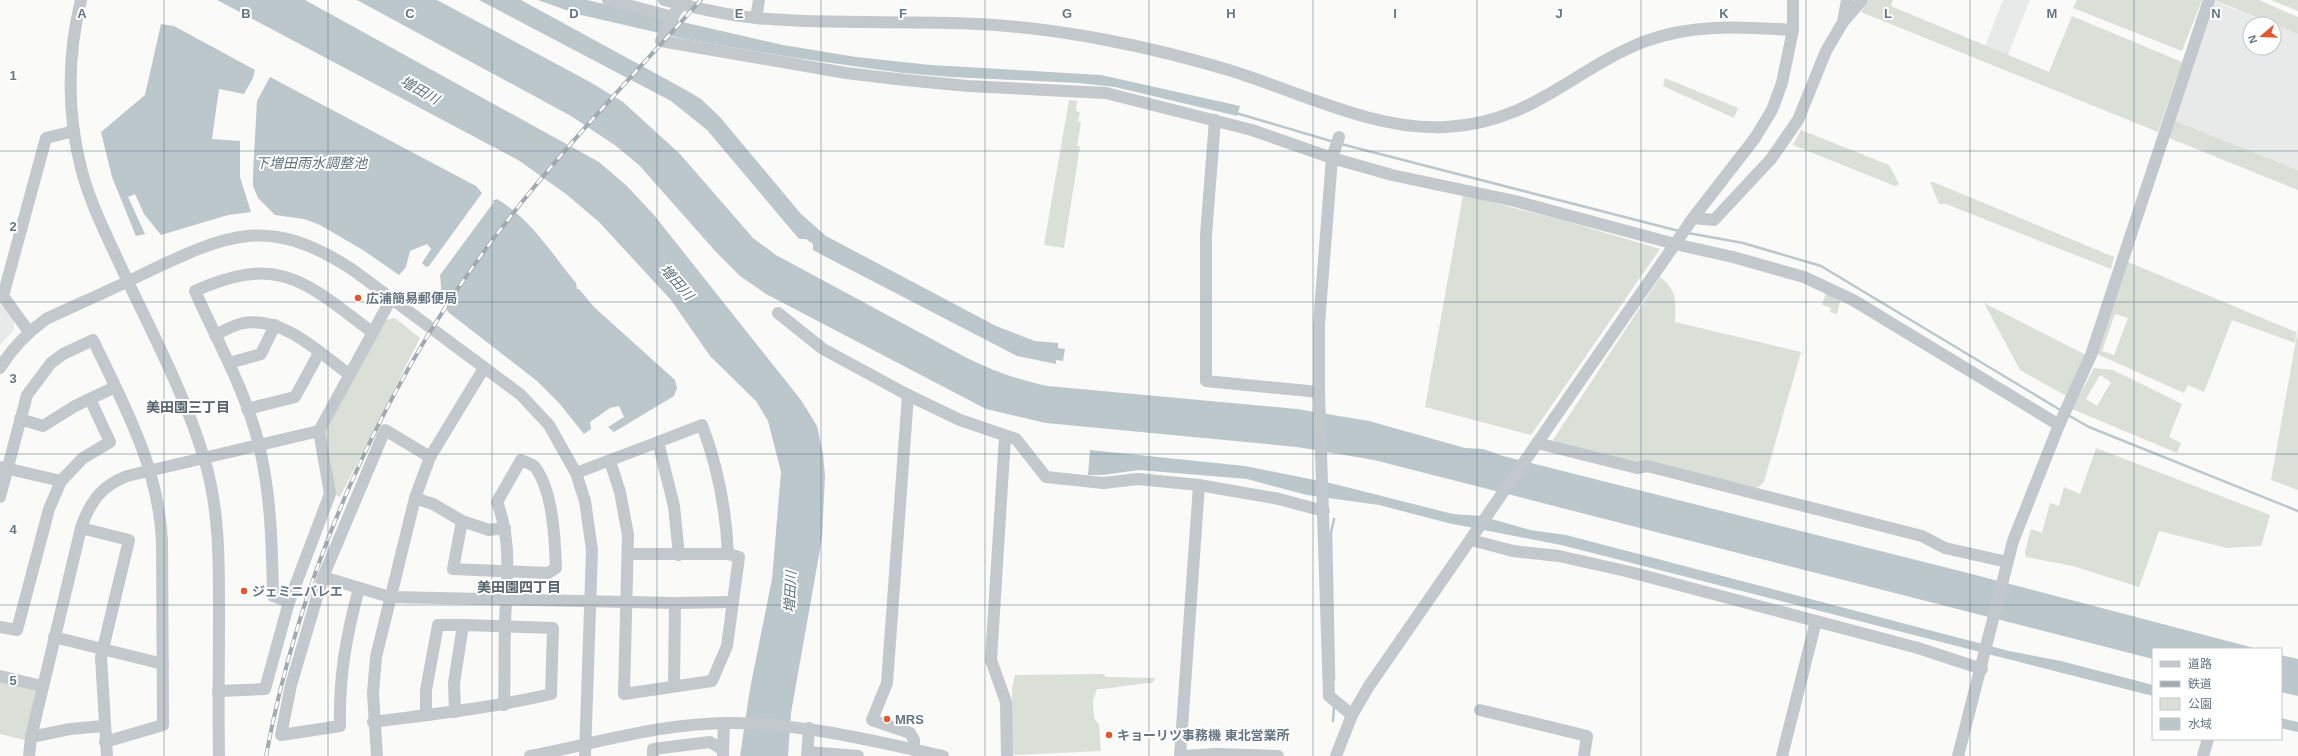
<svg xmlns="http://www.w3.org/2000/svg" width="2298" height="756" font-family="Helvetica,'Noto Sans JP',sans-serif">
<style>
.built{fill:#e8e9e9}
.green{fill:#dadfd7;fill-rule:evenodd}
.water{fill:#bbc7cb}
.lines{fill:none;stroke-linecap:round;stroke-linejoin:round}
.stream{stroke:#bbc7cb;stroke-width:2.5}
.minor{stroke:#c3c8cc;stroke-width:12}
.rail-casing{stroke:#a2aab0;stroke-width:4}
.rail{stroke:#fff;stroke-width:2.5;stroke-dasharray:8;stroke-linecap:butt}
.grid{fill:none;stroke:#657683;stroke-width:1;stroke-opacity:0.55}
.poi-dot{fill:#e4572e;stroke:#fff;stroke-width:1.5}
.labels{text-anchor:middle;dominant-baseline:central;stroke-width:4;stroke-linejoin:round;paint-order:stroke}
.poi-label{font-size:13px;font-weight:bold;fill:#657683;stroke:#fff;text-anchor:start}
.water-label{font-size:14px;font-style:italic;fill:#60757c;stroke:#fff}
.neighbourhood-label{font-size:14px;font-weight:bold;fill:#57646e;stroke:#fff}
.grid-label{font-size:13px;text-anchor:middle;font-weight:bold;fill:#657683;stroke:#fff;stroke-width:4;stroke-linejoin:round;paint-order:stroke}
</style>
<rect width="100%" height="100%" fill="#fafaf8"/>
<g class="built">
<path d="M2003 0H2030L2008 55 1985 46Z"/>
<path d="M2214 1 2273 24H2250V48H2274V24L2298 34V170L2173 120Z"/>
<path d="M0 301 14 318V330L0 345Z"/>
</g>
<g class="green">
<path d="M1869 0H1893L1891 6 2049 72 2072 16 2182 62 2158 132 1861 12Z"/>
<path d="M2077 0H2202L2182 51 2073 8Z"/>
<path d="M2214 0H2259L2298 17V34Z"/>
<path d="M2270 0H2298V11L2271 0Z"/>
<path d="M1665 78 1738 108 1734 118 1663 86Z"/>
<path d="M1069 100 1077 101 1076 111 1080 112 1078 121 1081 122 1077 146H1080L1064 248 1044 245Z"/>
<path d="M2173 120 2298 170V190L2169 138Z"/>
<path d="M1801 130 1889 165 1899 184 1895 186 1793 145Z"/>
<path d="M1930 182H1933L2114 257 2111 269 1946 204H1939Z"/>
<path d="M1463 195 1562 220 1660 249 1531 435 1425 407Z"/>
<path d="M2128 262 2296 332 2295 343 2232 320 2204 392 2188 385 2184 393 2097 354ZM2115 314 2128 318 2114 355 2102 351Z"/>
<path d="M1660 277C1677 290 1676 301 1675 322L1801 352 1764 482 1757 488 1555 444 1553 440Z"/>
<path d="M1826 293 1841 298 1837 314 1830 312 1831 308 1822 305Z"/>
<path d="M1984 303 2086 355 2068 397 2020 370Z"/>
<path d="M395 318 420 338 340 497 334 494 324 431 386 320Z"/>
<path d="M2298 329V490L2271 480Z"/>
<path d="M2094 368 2113 370 2182 404 2169 437 2181 443 2177 453 2072 409ZM2100 375 2111 382 2097 406 2086 399Z"/>
<path d="M2096 448 2270 515 2261 546 2227 548 2159 531 2139 587 2073 566 2026 557 2025 552 2031 529 2042 533 2050 503 2059 506 2064 487 2080 494Z"/>
<path d="M1103 674 1106 677 1156 678 1152 683C1134 683 1116 689 1097 689L1093 701 1094 718 1099 725 1101 751 1014 755 1012 752V688L1015 675Z"/>
<path d="M0 678 36 691 25 740 0 734Z"/>
</g>
<g class="water">
<path d="M217 0H305L599 162 626 185 654 215 801 400 817 426 823 454 825 476 822 538 791 713 788 756H740L750 689 772 579 781 472 768 421 756 401 710 356 671 300 599 222 566 194 518 160Z"/>
<path d="M357 0H437L590 82 623 102 680 154 753 238 776 255 967 358C994 371 1018 380 1048 386L1297 409 1369 421 1465 448 1483 449 1503 456 1960 571 2258 649H2153V659L1374 460 1297 447 1046 423 986 409 766 294 740 276 716 252 639 165 616 146 571 116Z"/>
<path d="M479 0H521L686 90 701 99 720 117 801 214 826 236 996 326 1035 341 1058 343V348L1065 349 1063 361 1056 360V364L1017 356 826 257 813 250V244L806 239H799L707 130 671 101Z"/>
<path d="M538 0H587L783 45 856 57 931 65 1101 75 1240 106 1237 116 1115 87 1078 83 951 77 903 73 789 57 685 39 629 26 577 14Z"/>
<path d="M161 24 174 26 255 70 253 78 244 94 219 89 212 139 240 141V177L251 212 228 215 161 235 144 214 135 194 128 197 145 234 136 236 112 177 101 132 145 95Z"/>
<path d="M270 77 476 186 482 193 429 266 426 267 422 263 431 249 427 244 410 251 406 267 399 275 363 250 320 225 304 219 275 215 258 198 253 186V174L257 101Z"/>
<path d="M497 199C530 218 552 254 576 283L577 289H579L594 307 675 380 677 388 674 396 614 432 608 427 624 417 619 406 610 408 590 422 591 429 584 434 559 403 537 381 448 312 442 298 440 275 494 202 492 201Z"/>
<path d="M1090 450 1245 466 1330 483 1453 514 1481 516 1530 530 1566 535 2009 651 2061 661 2153 685V696L1561 545 1448 523 1379 505 1307 495 1247 479 1139 470 1103 475H1088Z"/>
<path d="M2281 655 2298 659V696L2281 692Z"/>
<path d="M2281 718 2298 722V732L2281 728Z"/>
</g>
<g class="lines">
<g class="stream">
<path d="M1236 113 1334 142"/>
<path d="M1341 144 1679 231"/>
<path d="M1688 233 1743 243 1821 266 2062 411"/>
<path d="M2068 415 2089 427 2298 511"/>
<path d="M1334 680 1331 533 1334 519"/>
<path d="M1333 721 1334 706"/>
</g>
<g class="minor">
<path d="M81 0C67 57 67 115 82 172 90 201 103 228 116 256 146 322 183 388 204 458 220 510 219 564 219 618 219 664 218 710 219 756"/>
<path d="M608 0 673 17"/>
<path d="M664 0C695 8 725 15 756 18 830 25 905 20 979 24 1061 28 1153 47 1232 71 1299 92 1375 131 1446 127 1531 123 1571 71 1643 42 1692 23 1742 27 1793 30"/>
<path d="M686 0 676 11 661 41 846 73 905 80 968 86 1106 93 1252 130 1332 158 1392 175 1515 201 1675 244 1733 257 1804 277 1853 300 2059 425"/>
<path d="M756 18 759 0"/>
<path d="M1843 22 1862 0"/>
<path d="M1215 120 1206 235V381L1319 392"/>
<path d="M1339 137 1332 158 1319 324V392L1329 696 1352 715"/>
<path d="M1693 218 1714 220 1771 159 1798 120 1826 51 1843 22 1847 0"/>
<path d="M778 313 823 349 908 395 960 420 1016 439 1046 477 1103 483 1138 479 1199 485 1279 499 1324 511"/>
<path d="M29 332 3 296 46 138 74 131"/>
<path d="M215 335C223 331 234 325 243 323 285 317 318 352 350 375"/>
<path d="M229 363 261 354 275 325"/>
<path d="M0 368C12 348 27 333 46 319 78 304 111 290 143 274 227 234 268 214 353 270L521 395 549 425 576 473 585 501 592 550 585 756"/>
<path d="M908 395 887 683 872 720 910 733 914 740V750"/>
<path d="M247 409 295 397 319 353"/>
<path d="M20 419 43 426 75 406 115 387"/>
<path d="M1005 437 991 660 1006 702 1007 756"/>
<path d="M1537 443 1637 468 1647 466 1922 536 1945 548 2007 562"/>
<path d="M610 461 620 492 628 535 624 694 712 681 727 646 739 557 728 554C726 509 718 467 702 425L658 442 674 506 679 555"/>
<path d="M1 467 61 481 83 458 110 442 90 399"/>
<path d="M576 473 658 442"/>
<path d="M0 497 27 395 51 363 63 354 93 340C124 405 159 468 162 542L163 725 105 742"/>
<path d="M415 498 433 504 462 521 453 569 548 573 556 568C555 539 553 491 535 467 532 464 525 462 521 460L497 502C513 544 506 581 505 625 504 652 505 678 504 705"/>
<path d="M462 521 489 530 505 528"/>
<path d="M81 528 129 540 101 657 107 756"/>
<path d="M1471 540 1513 551 1559 556 1630 572 1918 648 1982 669"/>
<path d="M629 554H728"/>
<path d="M323 577 390 597 675 603 674 685"/>
<path d="M359 588C346 637 339 675 340 726L281 735 291 685 323 577 385 430 430 457"/>
<path d="M289 602 273 596C272 545 271 495 259 445 246 391 217 341 195 291 280 253 305 282 372 332"/>
<path d="M675 603 733 602"/>
<path d="M0 627 17 630 49 509 61 481"/>
<path d="M54 637 163 664"/>
<path d="M0 676 42 686"/>
<path d="M218 691 265 689 289 602 330 494 319 431"/>
<path d="M1480 710 1587 736 1584 756"/>
<path d="M426 715V690L438 625H463"/>
<path d="M373 722C433 714 492 708 551 694L553 628 463 625 454 683 455 712"/>
<path d="M31 737 70 729 104 726"/>
<path d="M723 750 724 723"/>
<path d="M808 752 858 756"/>
<path d="M29 756 31 737 81 528C90 502 101 486 127 476L319 431 391 299"/>
<path d="M377 756 373 693 376 657 415 498 430 457 484 368"/>
<path d="M530 756C597 743 665 722 734 723 805 724 874 741 943 756"/>
<path d="M653 756V749L710 742 723 750V756"/>
<path d="M807 756 809 728"/>
<path d="M1180 756 1199 485"/>
<path d="M1184 756 1216 754 1278 756"/>
<path d="M1336 756 1352 715 1369 686 1693 218 1755 138 1772 110 1782 83 1793 30V0"/>
<path d="M1782 756 1816 621"/>
<path d="M1958 756 2013 541 2059 425 2091 355 2209 0"/>
<path d="M2203 756 2208 739"/>
</g>
<g class="rail-casing">
<path id="rail" d="M266 756C300 574 380 390 491 242 555 156 630 79 701 0"/>
</g>
<use href="#rail" class="rail"/>
</g>
<path class="grid" d="M164 0V756M328 0V756M492 0V756M657 0V756M821 0V756M985 0V756M1149 0V756M1313 0V756M1477 0V756M1641 0V756M1806 0V756M1970 0V756M2134 0V756M0 151H2298M0 302H2298M0 454H2298M0 605H2298"/>
<g class="poi-dot">
<circle cx="358" cy="298" r="4"/>
<circle cx="244" cy="591" r="4"/>
<circle cx="887" cy="719" r="4"/>
<circle cx="1109" cy="735" r="4"/>
</g>
<g class="labels">
<g class="poi-label">
<text x="366" y="298">広浦簡易郵便局</text>
<text x="252" y="591">ジェミニバレエ</text>
<text x="895" y="719">MRS</text>
<text x="1117" y="735">キョーリツ事務機 東北営業所</text>
</g>
<g class="water-label">
<text transform="translate(420 90) rotate(30)">増田川</text>
<text x="311" y="163">下増田雨水調整池</text>
<text transform="translate(677 282) rotate(49)">増田川</text>
<text transform="translate(790 592) rotate(-87)">増田川</text>
</g>
<g class="neighbourhood-label">
<text x="188" y="407">美田園三丁目</text>
<text x="519" y="587">美田園四丁目</text>
</g>
</g>
<g class="grid-label">
<text x="82" y="18">A</text>
<text x="246" y="18">B</text>
<text x="410" y="18">C</text>
<text x="574" y="18">D</text>
<text x="739" y="18">E</text>
<text x="903" y="18">F</text>
<text x="1067" y="18">G</text>
<text x="1231" y="18">H</text>
<text x="1395" y="18">I</text>
<text x="1559" y="18">J</text>
<text x="1724" y="18">K</text>
<text x="1888" y="18">L</text>
<text x="2052" y="18">M</text>
<text x="2216" y="18">N</text>
<text x="13" y="80">1</text>
<text x="13" y="231">2</text>
<text x="13" y="383">3</text>
<text x="13" y="534">4</text>
<text x="13" y="685">5</text>
</g>
<rect x="2152" y="648" width="130" height="92" fill="#ffffff" stroke="#c1c8cd"/>
<rect x="2160" y="661" width="20" height="6" fill="#c3c8cc" stroke="#c1c8cd"/>
<text x="2188" y="668" font-size="12" fill="#657683">道路</text>
<rect x="2160" y="681" width="20" height="6" fill="#a2aab0" stroke="#c1c8cd"/>
<text x="2188" y="688" font-size="12" fill="#657683">鉄道</text>
<rect x="2160" y="698" width="20" height="12" fill="#dadfd7" stroke="#c1c8cd"/>
<text x="2188" y="708" font-size="12" fill="#657683">公園</text>
<rect x="2160" y="718" width="20" height="12" fill="#bbc7cb" stroke="#c1c8cd"/>
<text x="2188" y="728" font-size="12" fill="#657683">水域</text>
<g transform="translate(2262 36) rotate(251)"><circle r="19" fill="#ffffff" stroke="#c1c8cd"/>
<path d="M0-3L7 15L0 10L-7 15Z" fill="#e4572e"/>
<text y="-6" font-size="11" font-weight="bold" text-anchor="middle" fill="#657683">N</text>
</g>
</svg>
